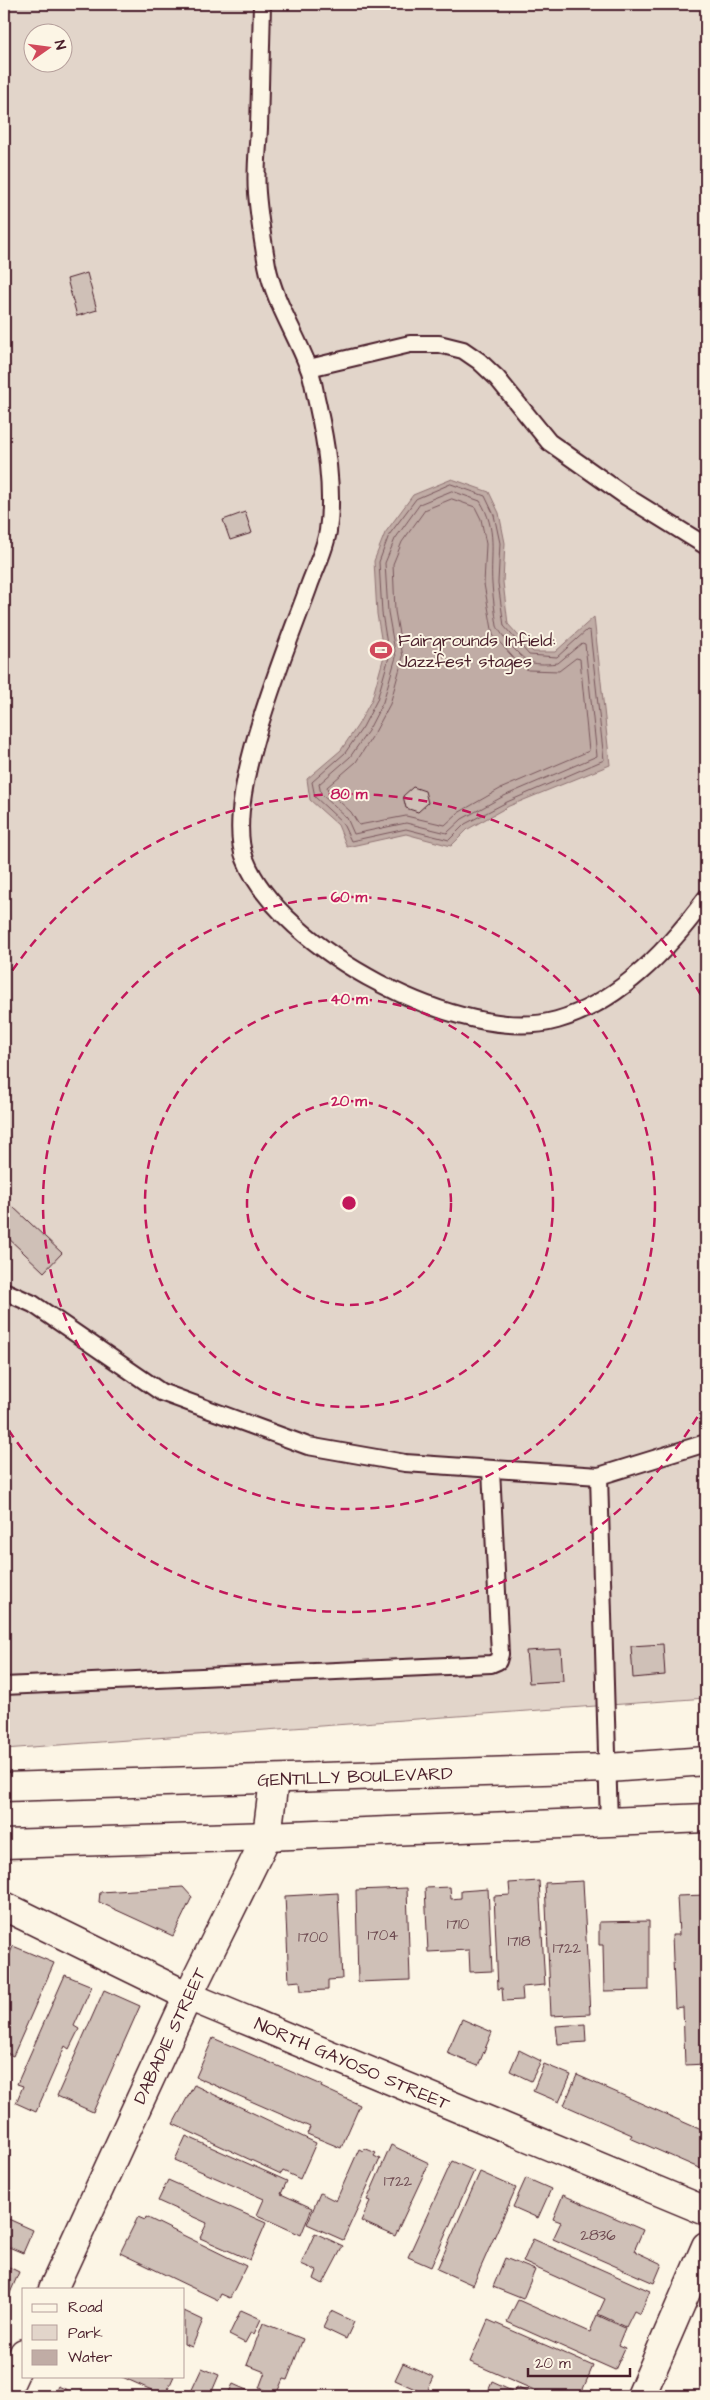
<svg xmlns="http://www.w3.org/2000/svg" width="710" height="2400" font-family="'Architects Daughter',sans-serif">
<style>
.green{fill:#e2d5ca;stroke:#967a7a;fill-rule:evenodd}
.water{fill:#c0aca5;stroke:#917474}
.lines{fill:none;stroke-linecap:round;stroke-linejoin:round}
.shore{stroke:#79575c;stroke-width:1}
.building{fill:#cfc0b7;stroke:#4a1f2b}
.service-casing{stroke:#4a1f2b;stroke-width:20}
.minor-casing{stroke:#4a1f2b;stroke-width:31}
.secondary-casing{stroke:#4a1f2b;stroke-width:31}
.service{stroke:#fcf5e5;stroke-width:16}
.minor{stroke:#fcf5e5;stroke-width:28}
.secondary{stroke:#fcf5e5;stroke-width:28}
.ring{fill:none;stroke:#c2185b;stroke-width:2.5;stroke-dasharray:9 6}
.labels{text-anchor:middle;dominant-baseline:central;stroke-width:4;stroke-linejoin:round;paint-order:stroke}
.number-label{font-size:15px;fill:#6b474e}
.poi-label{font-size:18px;fill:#4a1f2b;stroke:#fcf5e5;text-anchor:start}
.street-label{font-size:18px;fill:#4a1f2b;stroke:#fcf5e5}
.centre{fill:#c2185b;stroke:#fcf5e5;stroke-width:2.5}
.ring-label{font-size:15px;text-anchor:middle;font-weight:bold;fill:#c2185b;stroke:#fcf5e5;stroke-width:4;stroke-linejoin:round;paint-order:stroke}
</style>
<rect width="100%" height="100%" fill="#fcf5e5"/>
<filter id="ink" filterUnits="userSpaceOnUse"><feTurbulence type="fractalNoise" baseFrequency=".02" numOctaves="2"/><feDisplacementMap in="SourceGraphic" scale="10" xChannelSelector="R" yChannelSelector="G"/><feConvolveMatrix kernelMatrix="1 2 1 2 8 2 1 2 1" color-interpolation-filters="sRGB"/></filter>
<g filter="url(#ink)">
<path class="green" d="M4 4H706V1698L4 1749ZM32 32H62V62H32Z"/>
<path class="water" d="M452 479 489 492 499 513 505 543 503 582 508 624 533 652H555L594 617 610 765 509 806 468 829 451 846 406 834 347 847 338 825 310 800 307 779 341 750 358 725 372 699 384 656 377 614 374 561 385 533 413 495Z"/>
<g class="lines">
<g class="shore">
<path d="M451 484 485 496 494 515 500 543 498 583 504 626 529 655 557 657 587 630 590 631 604 760 507 802 465 824 449 840 406 829 351 841 342 822 315 797 312 782 345 753 363 727 377 700 389 657 382 613 379 562 389 535 416 499Z"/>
<path d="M452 491 480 501C498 530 490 553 492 584 493 598 495 612 497 626 500 634 522 660 530 662 537 665 550 664 558 663L582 643 585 644 597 756 504 796 462 819 447 833 406 823 354 834 347 818 321 794 319 784 350 757 368 731 383 702 396 657 388 612 385 563 395 539 420 504Z"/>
<path d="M452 499 475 507 481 519 486 544 484 584 493 635 520 665 528 670 559 671 576 658 580 659 589 751 500 789 458 813 445 825 406 816 359 825 351 812 328 791 327 787 356 762 374 734 390 704 403 657 395 611 393 564 402 542 425 510Z"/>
</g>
</g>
<g class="building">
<path d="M87 273 97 310 77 316 67 279Z"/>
<path d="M245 512 252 533 230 540 223 520Z"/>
<path d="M413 787 425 791 428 803 418 812 406 808 403 796Z"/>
<path d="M12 1206 62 1253 44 1272 4 1234V1215Z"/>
<path d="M663 1644 665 1675 633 1678 631 1646Z"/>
<path d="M561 1649 563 1681 529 1683 526 1651Z"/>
<path d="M539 1881 545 1985 522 1987 523 2000 503 2001 502 1988 498 1989 494 1896 510 1895 509 1883Z"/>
<path d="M583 1881 590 2014 551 2016 545 1883Z"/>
<path d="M183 1887 192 1897 173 1936 99 1902 100 1892Z"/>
<path d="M450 1887 451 1899 461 1898V1891L488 1889 492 1971 470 1972 469 1950 428 1952 425 1888Z"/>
<path d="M407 1888 410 1980 358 1982 356 1890Z"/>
<path d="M338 1893 342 1979 328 1980V1990L301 1991 300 1981 289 1982 285 1896Z"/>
<path d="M706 1895V2064L685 2065 683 2007 675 2008 672 1935H679L677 1896Z"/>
<path d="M649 1921V1990L604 1991 603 1945H599V1922Z"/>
<path d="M13 1946 54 1963 13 2056 4 2052V1967Z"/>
<path d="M65 1975 92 1986 74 2026 79 2029 69 2049 65 2046 36 2112 16 2103 23 2086 17 2084Z"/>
<path d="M104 1990 140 2006 93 2112 57 2096Z"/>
<path d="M462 2019 492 2032 478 2066 447 2053Z"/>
<path d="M585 2024 586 2042 558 2044 556 2026Z"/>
<path d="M213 2038 322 2085 321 2087 360 2105 341 2148 307 2134 310 2127 196 2077Z"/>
<path d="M519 2050 541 2061 531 2081 510 2071Z"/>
<path d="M544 2064 571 2075 559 2102 533 2091Z"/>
<path d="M577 2075 706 2132V2158L701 2169 630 2138 632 2135 564 2105Z"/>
<path d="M194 2085 316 2143 300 2179 283 2171 281 2174 173 2124Z"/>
<path d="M186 2136 287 2181 281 2194 312 2208 301 2235 257 2215 264 2199 175 2160Z"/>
<path d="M391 2145 429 2163 395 2236 361 2221 370 2201 367 2200Z"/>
<path d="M364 2148 376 2153 374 2156 380 2159 343 2240 307 2224 320 2193 336 2201 359 2149 363 2151Z"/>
<path d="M452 2161 474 2171 431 2267 408 2257Z"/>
<path d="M480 2172 516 2188 473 2285 437 2269Z"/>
<path d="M526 2178 551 2189 538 2218 513 2207Z"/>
<path d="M168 2180 266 2223 250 2260 200 2238 207 2223 158 2201Z"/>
<path d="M563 2195 643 2230 634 2251 662 2264 654 2283 553 2239 561 2222 553 2219Z"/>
<path d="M4 2217 33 2230 23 2253 4 2245Z"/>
<path d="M138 2217 145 2220 146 2217 246 2266 230 2298 221 2294 218 2300 120 2253Z"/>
<path d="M315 2233 343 2246 323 2284 314 2279 317 2271 301 2264Z"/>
<path d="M533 2239 650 2291 640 2314 634 2311 626 2327 598 2314 605 2299 523 2262Z"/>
<path d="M505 2258 535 2270 523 2299 493 2287Z"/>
<path d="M7 2266 19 2272 8 2298 4 2296V2267Z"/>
<path d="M518 2300 590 2332 597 2315 625 2328 618 2345 625 2348 615 2370 507 2322Z"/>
<path d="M241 2310 261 2319 254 2334 251 2332 245 2343 229 2335Z"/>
<path d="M184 2311 203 2320 192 2347 184 2344Z"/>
<path d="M331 2311 354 2322 346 2339 323 2328Z"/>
<path d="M488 2320 593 2366 580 2396H548L470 2362Z"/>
<path d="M263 2323 303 2339 287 2380 283 2379 276 2395 259 2388 265 2372 247 2365Z"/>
<path d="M403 2363 434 2377 426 2394 395 2380Z"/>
<path d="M202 2368 219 2375 210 2396H189Z"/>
<path d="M120 2376H174L165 2396Z"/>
<path d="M492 2382 514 2392 516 2387 536 2396H486Z"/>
<path d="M233 2384 260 2396H227Z"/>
<path d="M58 2386 81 2396H53Z"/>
</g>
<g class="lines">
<g class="service-casing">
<g id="service">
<path d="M262 4C261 45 260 86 259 128 258 149 255 172 257 193 259 217 263 242 267 265 274 301 295 332 308 366 313 377 314 390 317 402 326 443 334 489 328 531 325 550 315 569 309 586 287 648 222 799 245 859 279 948 464 1047 557 1020 620 1002 669 949 706 898"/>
<path d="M309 368 410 344H439L463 350 479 361 497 378 549 442 627 497 706 546"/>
<path d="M4 1291 33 1304 161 1392 308 1446 405 1463 599 1476 706 1443"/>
<path d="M599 1476 609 1823"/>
<path d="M4 1686 491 1664 498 1661 500 1654 491 1469"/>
</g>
</g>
<g class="minor-casing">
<g id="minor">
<path d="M4 1906 188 1996 706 2211"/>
<path d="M53 2289 188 1996 267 1836 274 1780"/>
<path d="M4 2396 24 2353"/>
<path d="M641 2396 706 2246"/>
</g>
</g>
<g class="secondary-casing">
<g id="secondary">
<path d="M4 1787 608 1768 706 1761"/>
<path d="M4 1844 267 1836 706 1818"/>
</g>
</g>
<use href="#service" class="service"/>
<use href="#minor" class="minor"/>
<use href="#secondary" class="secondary"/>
</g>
</g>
<g class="ring">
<circle cx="349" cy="1203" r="102"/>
<circle cx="349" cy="1203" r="204"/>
<circle cx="349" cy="1203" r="306"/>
<path d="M705 1404A409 409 0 0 1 4 1423M4 983A409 409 0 0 1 705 1002"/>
</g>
<defs>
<g id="stadium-bare" transform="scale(1.725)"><path d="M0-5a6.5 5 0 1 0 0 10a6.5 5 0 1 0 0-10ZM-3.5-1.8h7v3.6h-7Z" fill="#d1495b" stroke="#fcf5e5" stroke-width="2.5" paint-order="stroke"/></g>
</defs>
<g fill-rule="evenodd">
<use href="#stadium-bare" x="381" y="650"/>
</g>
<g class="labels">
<g class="number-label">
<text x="458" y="1924">1710</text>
<text x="383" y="1935">1704</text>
<text x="313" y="1937">1700</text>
<text x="519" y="1941">1718</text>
<text x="567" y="1948">1722</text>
<text x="398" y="2181">1722</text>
<text x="598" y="2235">2836</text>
</g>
<g class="poi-label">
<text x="398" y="640">Fairgrounds Infield:<tspan x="398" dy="21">Jazzfest stages</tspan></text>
</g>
<g class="street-label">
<text transform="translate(355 1777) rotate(-2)">GENTILLY BOULEVARD</text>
<text transform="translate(170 2036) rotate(-65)">DABADIE STREET</text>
<text transform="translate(352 2064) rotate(23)">NORTH GAYOSO STREET</text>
</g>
</g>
<circle cx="349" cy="1203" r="8" class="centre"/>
<g class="ring-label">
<text x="349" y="799">80 m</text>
<text x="349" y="902">60 m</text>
<text x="349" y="1004">40 m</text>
<text x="349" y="1106">20 m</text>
</g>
<rect width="710" height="2400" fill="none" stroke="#fcf5e5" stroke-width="20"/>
<rect x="10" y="10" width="690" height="2380" fill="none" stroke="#4a1f2b" stroke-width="2" filter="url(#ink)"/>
<rect x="22" y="2288" width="162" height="90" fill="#fcf5e5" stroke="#b59f9b"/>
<rect x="32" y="2304" width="25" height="8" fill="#fcf5e5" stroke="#b59f9b"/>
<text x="68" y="2312" font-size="15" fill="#4a1f2b">Road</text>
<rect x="32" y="2325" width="25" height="15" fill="#e2d5ca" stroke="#b59f9b"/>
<text x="68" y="2338" font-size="15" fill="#4a1f2b">Park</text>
<rect x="32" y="2350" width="25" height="15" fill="#c0aca5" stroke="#b59f9b"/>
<text x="68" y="2362" font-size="15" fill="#4a1f2b">Water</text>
<g transform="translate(48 48) rotate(76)"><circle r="24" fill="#fcf5e5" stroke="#b59f9b"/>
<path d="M0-4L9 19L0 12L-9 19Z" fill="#d1495b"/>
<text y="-8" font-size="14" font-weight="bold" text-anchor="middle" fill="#4a1f2b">N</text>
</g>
<path d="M528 2368v8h102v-8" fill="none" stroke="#4a1f2b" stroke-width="2.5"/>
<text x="535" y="2368" font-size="15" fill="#4a1f2b" stroke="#fcf5e5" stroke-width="4" paint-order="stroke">20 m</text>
</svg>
